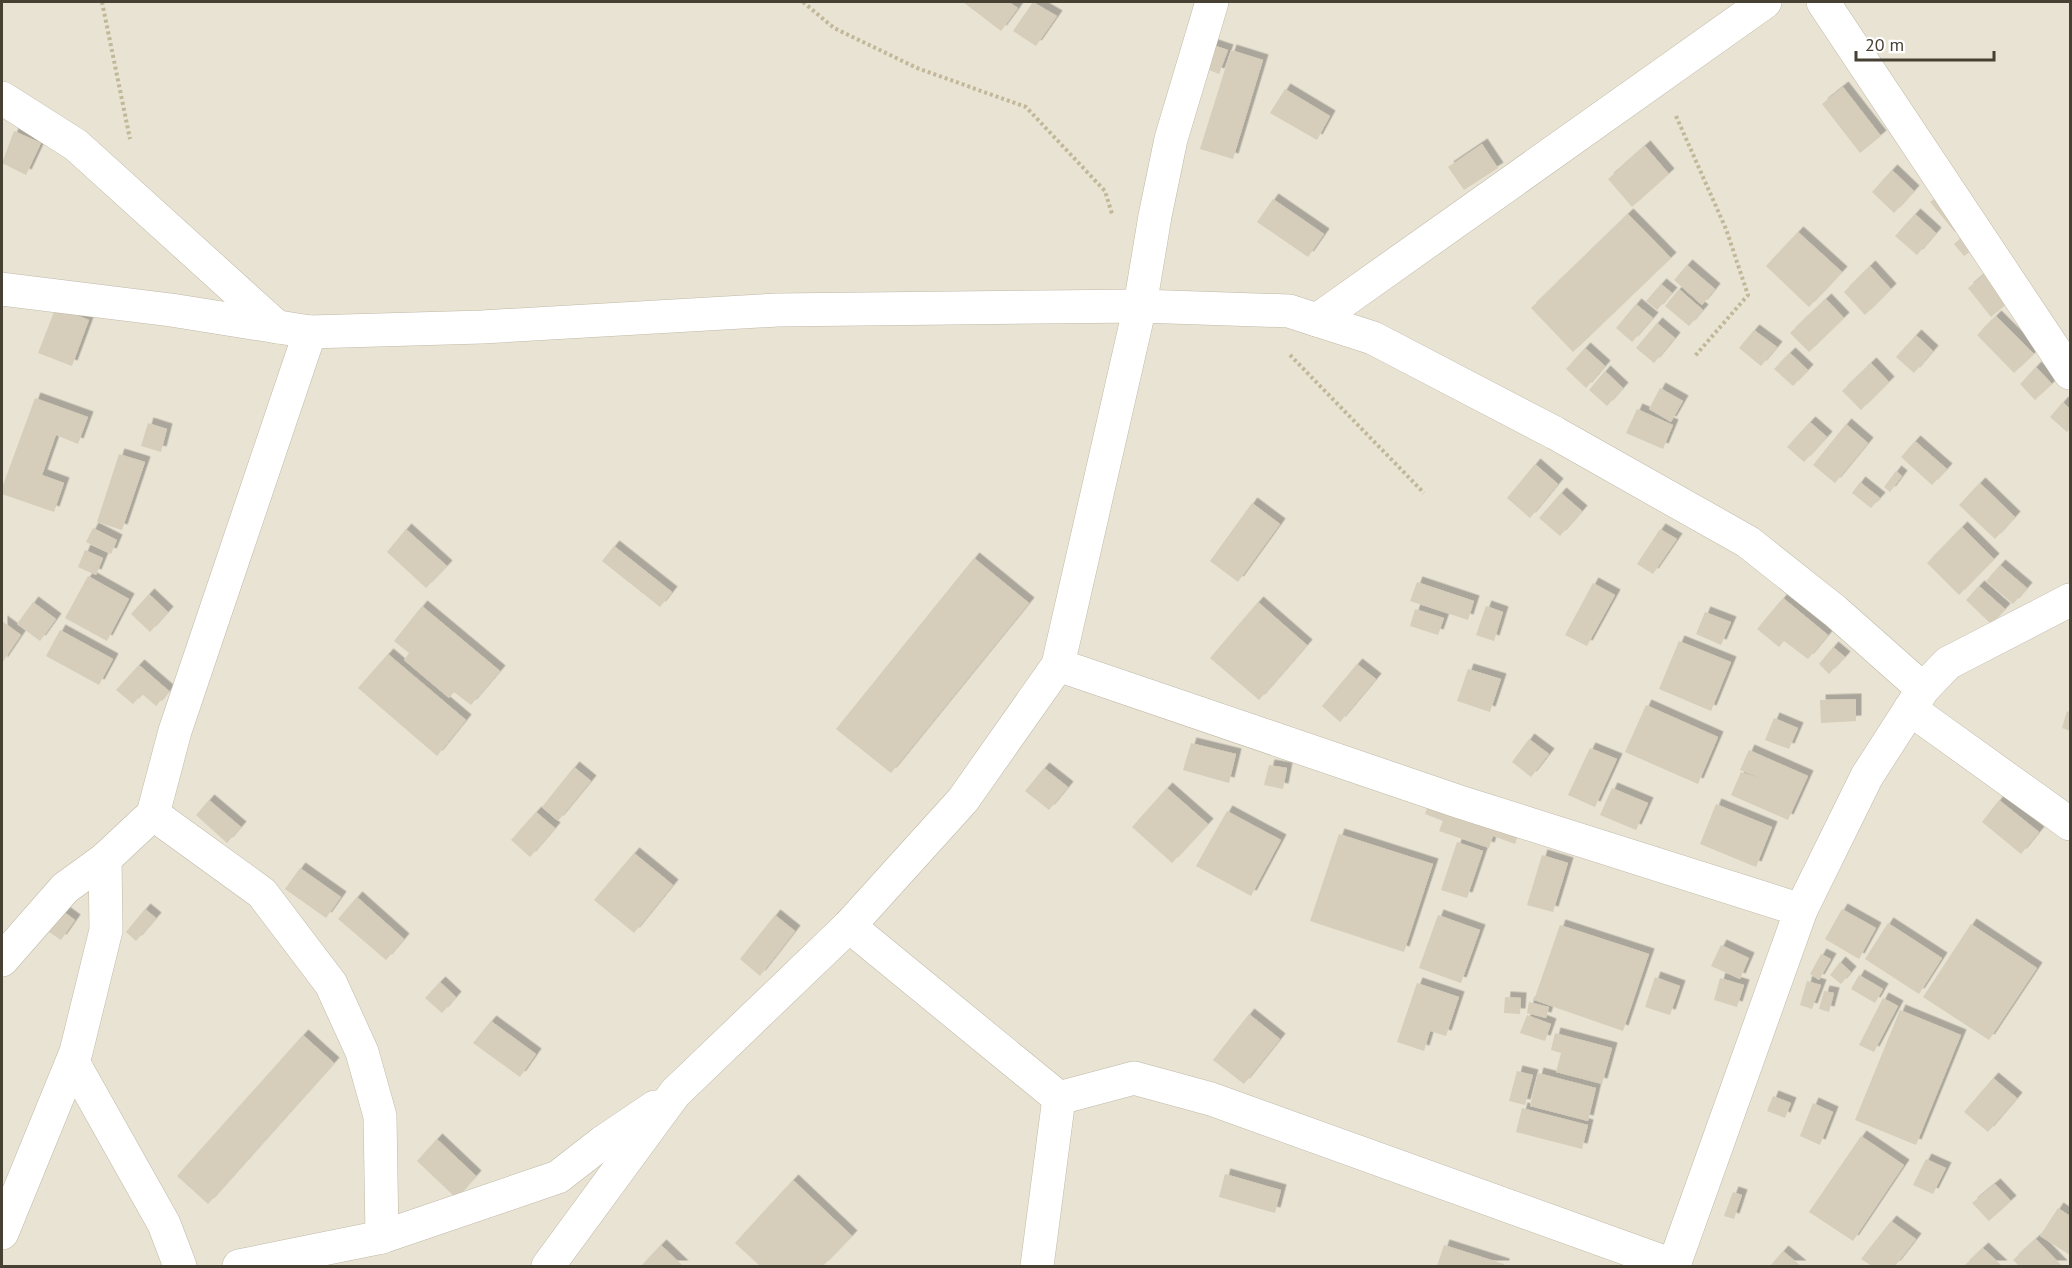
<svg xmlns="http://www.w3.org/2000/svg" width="2072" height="1268" font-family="'PT Sans',sans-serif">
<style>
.residential{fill:#e8e3d3}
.building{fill:#d6cdba;filter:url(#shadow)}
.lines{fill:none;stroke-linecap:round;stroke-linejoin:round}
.street-casing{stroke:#c0b9a7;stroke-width:34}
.path{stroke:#c2b798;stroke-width:4;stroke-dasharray:3 3;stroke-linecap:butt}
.street{stroke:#fff;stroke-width:33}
</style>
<defs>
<filter id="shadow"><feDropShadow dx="5.5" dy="-5.5" stdDeviation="0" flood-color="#0004"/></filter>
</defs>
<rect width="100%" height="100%" fill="#f4f1e5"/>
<rect class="residential" x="2" y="2" width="2068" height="1264"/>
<g class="building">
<path d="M963 2H1009L1018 8 1001 31Z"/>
<path d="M1033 2 1057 16 1036 46 1013 31Z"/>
<path d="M1207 43 1228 50 1219 74 1199 66Z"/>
<path d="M1231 50 1263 60 1233 159 1200 149Z"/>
<path d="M1843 87 1881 136 1860 153 1822 104Z"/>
<path d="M1285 89 1330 116 1317 140 1270 113Z"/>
<path d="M14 131 41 143 26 175 2 163Z"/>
<path d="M1482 144 1498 168 1464 190 1448 167Z"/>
<path d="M1645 146 1669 174 1632 207 1608 179Z"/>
<path d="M1892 170 1914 191 1894 213 1872 192Z"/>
<path d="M1940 195 1963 226 1955 232 1930 202Z"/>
<path d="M1273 199 1324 234 1308 257 1257 222Z"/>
<path d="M1628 214 1671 258 1573 352 1531 308Z"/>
<path d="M1915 214 1936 233 1917 255 1895 236Z"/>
<path d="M1969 231 1979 245 1964 256 1954 244Z"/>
<path d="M1798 232 1842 272 1809 307 1766 266Z"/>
<path d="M1687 265 1715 289 1702 305 1674 280Z"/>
<path d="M1870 266 1891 289 1865 315 1844 292Z"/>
<path d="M1985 274 2008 303 1991 317 1968 288Z"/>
<path d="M1661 284 1672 293 1657 310 1646 301Z"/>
<path d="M1679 289 1703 310 1689 326 1665 306Z"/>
<path d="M1826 299 1844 318 1809 352 1790 333Z"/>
<path d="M1636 304 1653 318 1632 342 1616 328Z"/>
<path d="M56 307 89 320 72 366 38 353Z"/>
<path d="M1996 316 2034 354 2014 373 1977 335Z"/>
<path d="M1657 323 1675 338 1654 363 1636 348Z"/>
<path d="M1754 330 1777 347 1761 366 1739 348Z"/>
<path d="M1916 335 1933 351 1914 373 1896 357Z"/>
<path d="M1585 348 1605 366 1586 388 1566 369Z"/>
<path d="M1790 353 1808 370 1793 386 1774 369Z"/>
<path d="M1871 363 1889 382 1861 410 1842 391Z"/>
<path d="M2036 367 2052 384 2035 400 2020 384Z"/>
<path d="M1605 371 1623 388 1607 406 1589 390Z"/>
<path d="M1660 388 1683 401 1671 422 1649 409Z"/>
<path d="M35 398 88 417 78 444 56 435 42 475 64 483 54 512 2 494V488Z"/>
<path d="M2063 402 2070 409V428L2067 432 2050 417Z"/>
<path d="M1637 409 1673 425 1663 449 1626 433Z"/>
<path d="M1810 422 1827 437 1804 462 1787 447Z"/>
<path d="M148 423 167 429 161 452 141 446Z"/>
<path d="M1846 424 1868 443 1835 483 1813 465Z"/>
<path d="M1915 441 1947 469 1932 485 1901 457Z"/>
<path d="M119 454 145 462 122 530 97 522Z"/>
<path d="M1535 464 1558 484 1530 518 1507 498Z"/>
<path d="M1896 471 1902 476 1890 492 1884 487Z"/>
<path d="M1860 482 1880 498 1871 508 1852 493Z"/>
<path d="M1980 483 2015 517 1995 539 1959 505Z"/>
<path d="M1561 493 1582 511 1560 536 1539 518Z"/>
<path d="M1252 503 1280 524 1238 582 1210 561Z"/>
<path d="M1962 527 1994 559 1959 595 1927 563Z"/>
<path d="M93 528 117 540 111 554 86 542Z"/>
<path d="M406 529 447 566 426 588 387 552Z"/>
<path d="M1660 529 1677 539 1653 574 1637 564Z"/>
<path d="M614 546 672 592 660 607 602 561Z"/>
<path d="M85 550 103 558 96 575 78 567Z"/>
<path d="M974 558 1029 603 891 773 836 729Z"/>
<path d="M2000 565 2027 588 2013 604 1986 581Z"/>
<path d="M88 576 129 599 107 641 65 618Z"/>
<path d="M1417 582 1474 601 1468 620 1410 601Z"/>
<path d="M1593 583 1615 595 1587 646 1565 635Z"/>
<path d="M1979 586 2005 609 1991 624 1966 600Z"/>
<path d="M149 594 168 612 150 632 131 614Z"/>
<path d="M1783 598 1828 635 1808 659 1784 641 1779 647 1757 629Z"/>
<path d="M33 602 56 619 40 641 17 624Z"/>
<path d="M1258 602 1307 645 1259 700 1210 658Z"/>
<path d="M422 606 500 671 471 705 454 692 449 698 404 660 409 653 394 641Z"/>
<path d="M1486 606 1503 612 1494 641 1476 635Z"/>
<path d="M1415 609 1444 618 1438 635 1410 626Z"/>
<path d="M1705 612 1731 622 1721 645 1696 634Z"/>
<path d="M2 621 21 635 2 663Z"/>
<path d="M60 630 113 659 99 685 46 656Z"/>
<path d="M1679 641 1731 662 1711 711 1659 689Z"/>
<path d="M1833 647 1845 657 1829 674 1819 664Z"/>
<path d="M388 654 466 720 437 756 358 688Z"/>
<path d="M1357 664 1376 679 1340 722 1322 706Z"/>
<path d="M139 665 169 691 156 706 142 694 133 704 116 690Z"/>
<path d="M1468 669 1501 679 1490 712 1457 701Z"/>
<path d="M1856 699V721L1821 723 1820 700Z"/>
<path d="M1646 705 1718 737 1698 784 1625 752Z"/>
<path d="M2067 711 2070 713V731L2062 728Z"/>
<path d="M1774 718 1798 728 1789 749 1765 740Z"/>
<path d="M1529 739 1549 754 1531 777 1512 762Z"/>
<path d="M1191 743 1236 754 1229 783 1183 770Z"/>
<path d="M1590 748 1617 759 1595 807 1568 795Z"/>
<path d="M1749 750 1808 776 1788 820 1731 795 1741 772 1760 778 1740 770Z"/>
<path d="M1269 765 1287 768 1283 789 1264 785Z"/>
<path d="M574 767 591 781 558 821 542 807Z"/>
<path d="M1044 768 1068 787 1049 810 1025 791Z"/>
<path d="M1167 788 1208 824 1172 863 1132 827Z"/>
<path d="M1612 788 1648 803 1636 830 1600 815Z"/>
<path d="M1431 797 1520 829 1515 844 1493 836 1489 848 1439 831 1443 821 1425 814Z"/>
<path d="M209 800 241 827 227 843 196 815Z"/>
<path d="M1999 800 2039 832 2021 854 1982 822Z"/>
<path d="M1716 804 1772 827 1756 867 1700 844Z"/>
<path d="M1227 811 1281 840 1251 896 1196 866Z"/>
<path d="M536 812 555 828 530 857 511 840Z"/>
<path d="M1339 834 1433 864 1404 952 1310 921Z"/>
<path d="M1457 842 1483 851 1467 898 1441 890Z"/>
<path d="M634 853 673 885 634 933 594 900Z"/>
<path d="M1542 855 1568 863 1553 912 1527 905Z"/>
<path d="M300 868 341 897 326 918 285 889Z"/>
<path d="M357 897 404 939 386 960 338 919Z"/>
<path d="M60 909 75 920 61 940 46 930Z"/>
<path d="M145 909 156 918 136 941 126 932Z"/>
<path d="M1842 909 1876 928 1859 959 1825 939Z"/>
<path d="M775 915 795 931 760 976 740 959Z"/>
<path d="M1438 915 1480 930 1461 983 1419 968Z"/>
<path d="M1888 923 1942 958 1919 994 1865 959Z"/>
<path d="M1971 924 2037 968 1989 1040 1923 997Z"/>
<path d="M1560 925 1649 954 1623 1031 1534 1000Z"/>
<path d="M1721 945 1749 958 1740 979 1711 966Z"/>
<path d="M1821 954 1831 959 1819 980 1810 974Z"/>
<path d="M1840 962 1851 972 1841 984 1830 975Z"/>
<path d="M1859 975 1883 989 1875 1003 1851 989Z"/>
<path d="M1655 977 1680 986 1670 1015 1645 1007Z"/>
<path d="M1720 978 1744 985 1737 1007 1714 1000Z"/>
<path d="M1807 981 1821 985 1812 1009 1800 1005Z"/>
<path d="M440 982 456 997 442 1013 425 998Z"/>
<path d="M1417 983 1459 997 1446 1036 1430 1031 1424 1051 1397 1042Z"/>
<path d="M1824 991 1834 993 1829 1012 1819 1009Z"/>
<path d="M1505 997 1521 998 1520 1014 1504 1013Z"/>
<path d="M1883 998 1898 1006 1874 1052 1859 1045Z"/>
<path d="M1529 1002 1549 1007 1546 1018 1527 1013Z"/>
<path d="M1900 1010 1961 1035 1916 1145 1855 1120Z"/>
<path d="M1249 1014 1280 1039 1244 1084 1213 1060Z"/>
<path d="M1527 1015 1551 1024 1545 1041 1520 1033Z"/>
<path d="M491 1021 536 1054 520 1077 473 1043Z"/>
<path d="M1555 1033 1612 1048 1602 1084 1556 1072 1561 1053 1551 1050Z"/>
<path d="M303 1035 334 1063 208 1204 177 1176Z"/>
<path d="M1517 1071 1533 1075 1525 1105 1509 1101Z"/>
<path d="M1538 1073 1596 1088 1588 1121 1530 1106Z"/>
<path d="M1993 1078 2017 1098 1988 1132 1964 1112Z"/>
<path d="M1773 1096 1791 1103 1785 1118 1767 1111Z"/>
<path d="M1813 1103 1833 1112 1820 1145 1800 1136Z"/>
<path d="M1522 1108 1588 1125 1582 1149 1516 1132Z"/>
<path d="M1861 1136 1904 1165 1853 1241 1809 1212Z"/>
<path d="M437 1139 476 1176 456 1198 417 1161Z"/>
<path d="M1926 1159 1946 1168 1933 1194 1913 1185Z"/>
<path d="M1225 1174 1281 1190 1275 1213 1219 1197Z"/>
<path d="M793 1180 852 1236 823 1266H760L735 1243Z"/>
<path d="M1995 1184 2011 1201 1989 1221 1972 1203Z"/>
<path d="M1733 1192 1742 1195 1734 1219 1724 1216Z"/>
<path d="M2058 1208 2070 1216V1255L2040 1236Z"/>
<path d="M1891 1221 1916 1239 1895 1266H1872L1861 1259Z"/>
<path d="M2036 1239 2062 1266H2019L2013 1260Z"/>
<path d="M661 1245 683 1266H641Z"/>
<path d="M1444 1245 1504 1264V1266H1437Z"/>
<path d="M1983 1248 2002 1266H1964Z"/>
<path d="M1783 1251 1801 1266H1770Z"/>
</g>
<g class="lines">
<g class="street-casing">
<g id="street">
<path d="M1823 2 2070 373"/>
<path d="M2 98 76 145 277 327"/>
<path d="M2 289 171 310 310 332 482 327 777 310 1140 306 1289 311 1373 338 1555 433 1748 542 1835 611 1923 689"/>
<path d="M1317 320 1765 2"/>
<path d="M1058 665 1460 802 1801 910"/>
<path d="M1910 709 2070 824"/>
<path d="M153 814 262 893 331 984 362 1052 380 1116 382 1237 558 1177 603 1142 655 1107"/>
<path d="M849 926 1059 1098"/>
<path d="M2 960 65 888 105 859 153 814 175 731 310 332"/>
<path d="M73 1062 164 1224 180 1266"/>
<path d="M1059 1098 1134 1078 1211 1099 1675 1266"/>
<path d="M2 1233 76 1052 106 930 105 859"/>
<path d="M1674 1265 1801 910 1867 776 1923 689 1948 663 2070 600"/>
<path d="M239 1266 382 1237"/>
<path d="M548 1266 675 1093 849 926 963 800 1058 665 1140 306 1155 216 1171 139 1212 2"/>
<path d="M1037 1266 1059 1098"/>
</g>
</g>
<g class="path">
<path d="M102 2 130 139"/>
<path d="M803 2 834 28 917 68 1026 107 1105 191 1112 214"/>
<path d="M1676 116 1726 229 1748 295 1695 356"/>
<path d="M1290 355 1424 493"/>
</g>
<use href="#street" class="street"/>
</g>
<rect width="2072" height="1268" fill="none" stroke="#474134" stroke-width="6"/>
<path d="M1856 51v9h138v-9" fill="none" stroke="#474134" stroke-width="3"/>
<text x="1865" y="51" font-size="18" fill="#474134" stroke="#ffffff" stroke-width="4.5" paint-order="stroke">20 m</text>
</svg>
